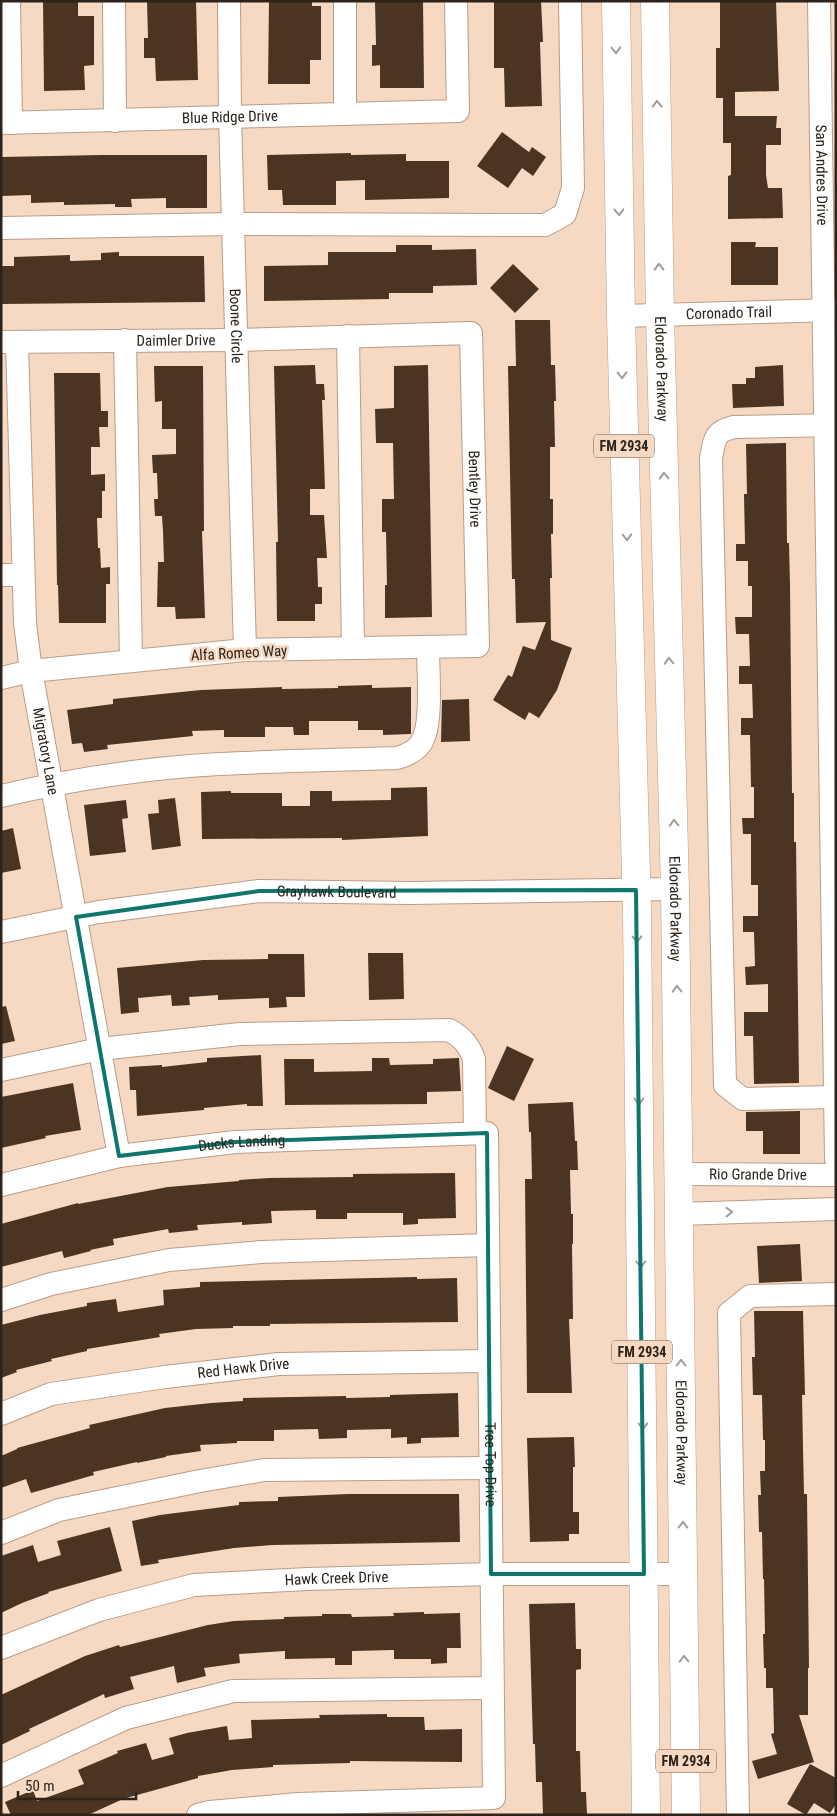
<svg xmlns="http://www.w3.org/2000/svg" width="837" height="1816" font-family="'Roboto Condensed',sans-serif">
<style>
.building{fill:#4b3522}
.lines{fill:none;stroke-linecap:round;stroke-linejoin:round}
.minor-casing{stroke:#b89d88;stroke-width:24}
.major-casing{stroke:#b89d88;stroke-width:29}
.minor{stroke:#fff;stroke-width:22}
.major{stroke:#fff;stroke-width:28}
.oneway{stroke:#a09c98}
.marked{fill:none;stroke:#0f766e;stroke-width:4;stroke-linejoin:round}
.labels{text-anchor:middle;dominant-baseline:central;stroke-width:5;stroke-linejoin:round;paint-order:stroke}
.shield{fill:#f6d9c3;stroke:#695a4d;stroke-width:1}
.shield-label{font-size:14px;font-weight:bold;fill:#2d231a}
.street-label{font-size:15px;fill:#2d231a;stroke:#f6d9c3}
</style>
<rect width="100%" height="100%" fill="#f6d9c3"/>
<g class="building">
<path d="M78 1V16H94V65L84 66 85 90 44 91 43 2Z"/>
<path d="M147 1H196L198 80 156 81 155 58H144V38H148Z"/>
<path d="M269 1H312V6H321V60H310V84H268Z"/>
<path d="M375 1H423L424 88H380V65L372 66V45H376Z"/>
<path d="M494 1H541L543 42H540L542 106 505 107 504 68H494Z"/>
<path d="M720 1H776L779 91 735 92V116H777L776 128H781V145H766V175L768 188H782L783 218 728 219V176L731 175V143H723V98H716V48H720Z"/>
<path d="M502 132 529 152 532 147 546 157 533 176 522 168 508 188 477 166Z"/>
<path d="M351 153V155L406 154V161H449V198L365 200V180L336 181V205H283L282 190H268L267 155Z"/>
<path d="M102 155H207V208H166V198L131 199 132 207H115V204L64 205V202L31 203V195L1 196V157Z"/>
<path d="M731 242H756L755 247H778V285H731Z"/>
<path d="M396 245H432V250L476 249 477 285 433 286V293H389V299L264 301V266L328 265V252H396Z"/>
<path d="M119 252V256H204L205 302 1 304V266H14V257L70 255V261L101 260V253Z"/>
<path d="M513 264 539 289 515 313 490 288Z"/>
<path d="M515 320H550L551 365H555L556 401H554L555 447H550V499H553V534H551L552 578H550L551 640 572 648 557 690 539 718 529 712 525 720 493 700 508 675 512 677 523 646 535 650 546 622 516 623 515 579H512L508 366H516Z"/>
<path d="M315 365 316 384H324L325 400H322L325 489H310V515H324L327 558H317L318 587H322V604H315V621H277L276 542H278L274 366Z"/>
<path d="M428 365 432 617 385 618V585H387L386 532H382V499H394L393 443H376L375 409 394 408V366Z"/>
<path d="M783 365 784 406 733 408 732 384H746V378H755V367Z"/>
<path d="M154 366H203L204 531H202L205 618 176 619 175 607H157L158 562H164L163 531 162 516H155L154 499H158L157 473H153L152 455 176 454V429H162V401L155 402Z"/>
<path d="M54 373H100L101 411H108V427H99L100 447H91V475L105 474V491H102V518H97L98 548H100L101 568 110 567V584H106V623H59L58 585H57Z"/>
<path d="M786 443 787 543H789L790 585 792 793H794V842H796L799 1083 754 1084 753 1036H744V1012H768V984L746 985 745 967 755 966 754 932H743V916H758V885H751V834H743L742 818H754V787H751L750 735H741V718H753L752 684H739V666H750L749 634H736L735 617H752V586H748V561H736V544H745L744 494H747L746 444Z"/>
<path d="M372 685V688L411 687V734L383 735V730H358V721H309V735H294L293 727H265V737H224V730L192 731 193 736 107 745 108 749 84 752 82 743 72 744 67 710 113 704V699L201 690 282 687V689L338 688V686Z"/>
<path d="M469 699 470 741 441 742 442 700Z"/>
<path d="M427 787 428 836 342 840V838L202 839 201 792 231 791V793H282V806H310V791H332V801L391 800V788Z"/>
<path d="M175 798 181 846 152 850 148 814 159 813 158 800Z"/>
<path d="M126 800 128 818 122 819 126 852 90 856 84 805Z"/>
<path d="M13 828 21 869 1 873V831Z"/>
<path d="M368 953H403L404 999 369 1000Z"/>
<path d="M268 954H304L305 997H286L287 1007 269 1008V998L218 1000V995L189 997 190 1005 172 1006 171 995 138 998 139 1012 121 1014 117 968 203 960 268 959Z"/>
<path d="M6 1006 15 1041 1 1044V1007Z"/>
<path d="M507 1046 534 1059 514 1101 488 1088Z"/>
<path d="M261 1055 263 1106H247V1104L204 1108V1110L137 1116 136 1090H130L129 1067 162 1065V1067L207 1062V1058Z"/>
<path d="M372 1058H389L390 1065 433 1064V1059L459 1058 461 1091 427 1092V1104L285 1105 284 1059H314V1072L372 1071Z"/>
<path d="M73 1083 81 1130 45 1136 46 1138 1 1148V1097Z"/>
<path d="M573 1102 575 1141H577L578 1170H570L571 1214H573V1244H572L573 1319H569L572 1393H527L525 1179H532L531 1132H529L528 1104Z"/>
<path d="M800 1111V1154H763V1131H746V1112Z"/>
<path d="M455 1173 456 1218 418 1219V1224L403 1225V1213H347V1219H316V1210L271 1211 272 1223 242 1225V1222L197 1225 198 1230 169 1233 168 1229 113 1239 114 1245 90 1250 91 1251 64 1258 62 1251 1 1267V1224L78 1203V1204L168 1187 239 1181V1180L269 1178 353 1177V1174Z"/>
<path d="M800 1244 802 1281 759 1283 757 1246Z"/>
<path d="M417 1277V1279L457 1278 458 1322 270 1324V1326H233V1328L196 1329 159 1334 160 1337 87 1349V1351L51 1359 52 1361 16 1370 17 1372 1 1378V1325L40 1315 87 1306V1303L116 1299 118 1312 164 1305 163 1290 200 1287V1282Z"/>
<path d="M754 1311H803L805 1395H802L803 1448 804 1494H807L809 1668H808V1715H799L814 1762 758 1779 752 1761 777 1754 771 1734 774 1733 773 1688H766V1668H764L763 1634H765L764 1579H763L762 1532H759L758 1495H761L760 1471H765V1440H763L762 1395H753L752 1357H755Z"/>
<path d="M458 1393 459 1437 421 1438V1443L407 1444V1437L391 1438V1429L347 1430V1438L319 1439 318 1429 274 1430V1441H237V1443L200 1445 201 1451 166 1456V1457L137 1463V1462L93 1472 94 1475 31 1493 26 1479 1 1488V1456L17 1449V1448L90 1428 89 1425 165 1408 211 1403 243 1401V1398L346 1396V1398L390 1397V1395Z"/>
<path d="M574 1437 575 1467H573V1512H579V1534H569V1541L530 1542 527 1438Z"/>
<path d="M348 1494H459L460 1542 272 1545 234 1548 158 1560 159 1563 141 1566 132 1521 160 1515 239 1505V1502L278 1501V1497Z"/>
<path d="M110 1527 122 1571 48 1592 49 1593 22 1603 1 1613V1556L33 1545 38 1562 61 1555 57 1541Z"/>
<path d="M575 1603 576 1649H581V1669L576 1670V1751H580L581 1792H586L587 1815H543L542 1782H536L535 1744H533L529 1604Z"/>
<path d="M424 1612V1614L460 1613 461 1648H447V1663L431 1664V1659H394V1650L352 1651V1665H335V1658L285 1659V1651L239 1654 240 1663 204 1668 206 1676 177 1683 174 1666 130 1677 134 1689 105 1698 104 1694 29 1729 30 1731 1 1745V1695L85 1656 119 1645 120 1647 208 1625 234 1621 284 1619V1617L322 1616V1614H351L352 1617 394 1616 393 1613Z"/>
<path d="M387 1714V1717H424L425 1730 462 1729V1762L350 1761V1763L273 1765V1767L232 1770 198 1776V1778L123 1799 88 1815H11L5 1802 33 1790 37 1801 84 1784 78 1770 118 1753 117 1751 146 1743 152 1760 174 1754 169 1738 187 1733 227 1726 229 1740 252 1738 251 1720 320 1718 319 1715Z"/>
<path d="M810 1764 836 1778V1804L830 1813 814 1803 806 1815 787 1804Z"/>
</g>
<g class="lines">
<g class="minor-casing">
<g id="minor">
<path d="M9 1 11 123"/>
<path d="M114 1 115 121"/>
<path id="s1" d="M229 1 230 117 245 650"/>
<path d="M345 1V114"/>
<path id="s2" d="M819 1 836 1159"/>
<path id="s3" d="M1 123 458 111 456 1"/>
<path d="M1 228 233 224 545 225 565 214 573 188 570 1"/>
<path id="s4" d="M621 316 836 310"/>
<path d="M348 336 353 648"/>
<path d="M125 340 131 661"/>
<path id="s5" d="M1 342 236 340 471 333 478 646 245 650 31 671 1 678"/>
<path id="s6" d="M17 342 25 623 31 671 119 1156"/>
<path d="M836 425 734 427C714 432 715 438 711 458L725 1085 743 1099 836 1097"/>
<path d="M1 575H23"/>
<path d="M1 796C73 779 146 768 219 764 278 761 338 760 397 758 408 755 420 749 424 737 432 717 428 670 428 647"/>
<path id="s7" d="M1 932 99 912 259 891 410 893 675 889"/>
<path d="M1 1070 100 1049 240 1034 449 1030C462 1037 469 1045 474 1059L475 1133"/>
<path id="s8" d="M680 1174 836 1175"/>
<path id="s9" d="M1 1185 119 1156 235 1142 487 1133 494 1798 298 1804 210 1812 198 1815"/>
<path d="M680 1214 836 1209"/>
<path d="M1 1300 51 1284 169 1260 261 1252 488 1245"/>
<path id="s10" d="M1 1414 51 1394 165 1377 279 1364 489 1361"/>
<path d="M1 1533 59 1510 200 1481 264 1470 490 1468"/>
<path id="s11" d="M1 1648 99 1610 194 1585 308 1579 491 1574H683"/>
<path d="M1 1776 126 1718 233 1691 492 1688"/>
<path d="M738 1815 729 1313 750 1296 836 1294"/>
</g>
</g>
<g class="major-casing">
<g id="major">
<path d="M616 1 621 316 637 912 646 1815"/>
<path id="s12" d="M655 1 660 316 675 889 686 1815"/>
</g>
</g>
<use href="#minor" class="minor"/>
<use href="#major" class="major"/>
</g>
<defs><path id="oneway-chevron" d="M-2-3.5L2.5 0L-2 3.5" fill="none" stroke-width="1.6" stroke-linecap="round" stroke-linejoin="round" transform="scale(1.25)"/></defs>
<g class="oneway">
<use href="#oneway-chevron" transform="translate(616 50) rotate(89)"/>
<use href="#oneway-chevron" transform="translate(657 104) rotate(-91)"/>
<use href="#oneway-chevron" transform="translate(619 212) rotate(89)"/>
<use href="#oneway-chevron" transform="translate(659 267) rotate(-91)"/>
<use href="#oneway-chevron" transform="translate(622 375) rotate(88)"/>
<use href="#oneway-chevron" transform="translate(664 476) rotate(-92)"/>
<use href="#oneway-chevron" transform="translate(627 537) rotate(88)"/>
<use href="#oneway-chevron" transform="translate(669 661) rotate(-92)"/>
<use href="#oneway-chevron" transform="translate(674 823) rotate(-92)"/>
<use href="#oneway-chevron" transform="translate(637 939) rotate(89)"/>
<use href="#oneway-chevron" transform="translate(677 989) rotate(-91)"/>
<use href="#oneway-chevron" transform="translate(639 1101) rotate(89)"/>
<use href="#oneway-chevron" transform="translate(729 1212) rotate(-2)"/>
<use href="#oneway-chevron" transform="translate(641 1264) rotate(89)"/>
<use href="#oneway-chevron" transform="translate(681 1363) rotate(-90)"/>
<use href="#oneway-chevron" transform="translate(643 1426) rotate(89)"/>
<use href="#oneway-chevron" transform="translate(683 1525) rotate(-90)"/>
<use href="#oneway-chevron" transform="translate(684 1659) rotate(-91)"/>
</g>
<path class="marked" d="M636 890 644 1574H491L487 1133 235 1142 119 1156 76 917 259 891Z"/>
<g class="labels">
<g class="shield">
<rect x="594" y="434.5" width="60" height="23" rx="4"/>
<rect x="612" y="1340.5" width="60" height="23" rx="4"/>
<rect x="656" y="1749.5" width="60" height="23" rx="4"/>
</g>
<g class="shield-label">
<text x="624" y="446">FM 2934</text>
<text x="642" y="1352">FM 2934</text>
<text x="686" y="1761">FM 2934</text>
</g>
<g class="street-label">
<text stroke="none"><textPath href="#s3" startOffset="229">Blue Ridge Drive</textPath></text>
<text stroke="none"><textPath href="#s2" startOffset="174">San Andres Drive</textPath></text>
<text stroke="none"><textPath href="#s4" startOffset="108">Coronado Trail</textPath></text>
<text stroke="none"><textPath href="#s1" startOffset="325">Boone Circle</textPath></text>
<text stroke="none"><textPath href="#s5" startOffset="175">Daimler Drive</textPath></text>
<text stroke="none"><textPath href="#s12" startOffset="368">Eldorado Parkway</textPath></text>
<text stroke="none"><textPath href="#s5" startOffset="626">Bentley Drive</textPath></text>
<text transform="translate(239 653) rotate(-3)">Alfa Romeo Way</text>
<text stroke="none"><textPath href="#s6" startOffset="411">Migratory Lane</textPath></text>
<text stroke="none"><textPath href="#s7" startOffset="339">Grayhawk Boulevard</textPath></text>
<text stroke="none"><textPath href="#s12" startOffset="908">Eldorado Parkway</textPath></text>
<text stroke="none"><textPath href="#s9" startOffset="245">Ducks Landing</textPath></text>
<text stroke="none"><textPath href="#s8" startOffset="78">Rio Grande Drive</textPath></text>
<text stroke="none"><textPath href="#s10" startOffset="248">Red Hawk Drive</textPath></text>
<text stroke="none"><textPath href="#s12" startOffset="1432">Eldorado Parkway</textPath></text>
<text stroke="none"><textPath href="#s9" startOffset="822">Tree Top Drive</textPath></text>
<text stroke="none"><textPath href="#s11" startOffset="346">Hawk Creek Drive</textPath></text>
</g>
</g>
<rect width="837" height="1816" fill="none" stroke="#2d231a" stroke-width="5"/>
<path d="M18 1791v8h118v-8" fill="none" stroke="#2d231a" stroke-width="2.5"/>
<text x="25" y="1791" font-size="15" fill="#2d231a" stroke="#f6d9c3" stroke-width="4" paint-order="stroke">50 m</text>
</svg>
